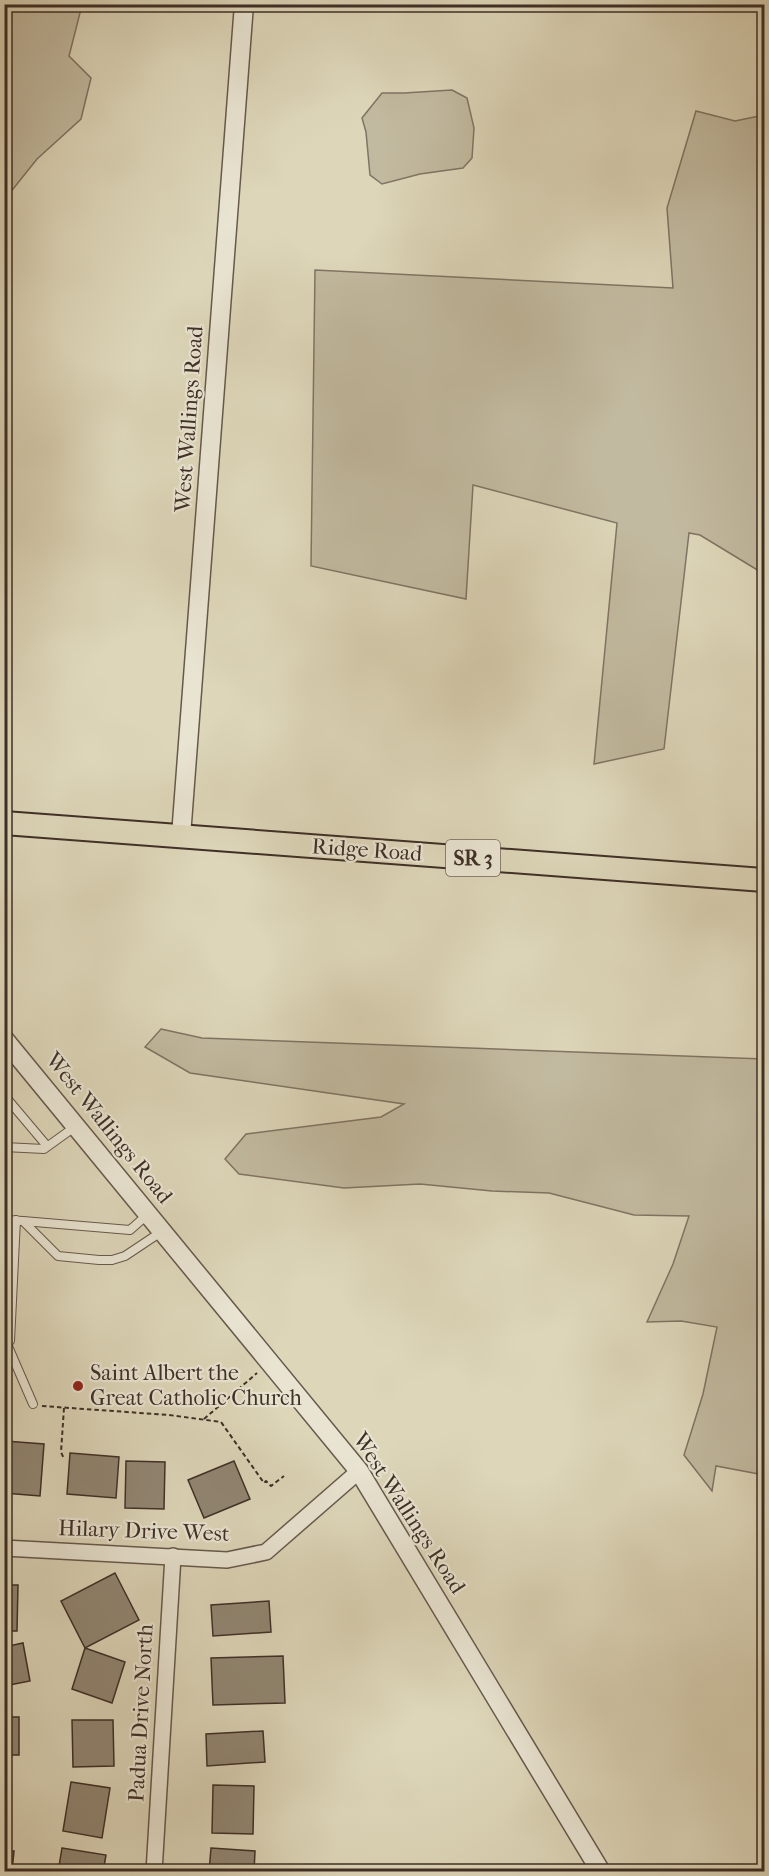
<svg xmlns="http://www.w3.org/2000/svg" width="769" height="1876" font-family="'IM FELL French Canon',serif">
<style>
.green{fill:#c2baa0;stroke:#807464;stroke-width:1.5}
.building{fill:#918673;stroke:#3e2f27;stroke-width:1.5}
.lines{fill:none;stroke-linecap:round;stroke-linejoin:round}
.service-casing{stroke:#66594c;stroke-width:10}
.minor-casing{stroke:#66594c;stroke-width:18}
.tertiary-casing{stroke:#66594c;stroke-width:21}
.primary-casing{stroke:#3e2f27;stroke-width:26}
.path{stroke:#3e2f27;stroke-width:2;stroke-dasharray:4.5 3;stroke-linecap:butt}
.service{stroke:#e9e4d2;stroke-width:8}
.minor{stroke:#e9e4d2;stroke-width:15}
.tertiary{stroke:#e9e4d2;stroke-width:18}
.primary{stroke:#ddd6b9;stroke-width:22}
.poi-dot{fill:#8f2418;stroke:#e9e4d2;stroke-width:2}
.labels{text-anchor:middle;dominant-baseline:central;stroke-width:4.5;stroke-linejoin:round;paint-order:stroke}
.shield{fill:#e9e4d2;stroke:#71655a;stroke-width:1.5}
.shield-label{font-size:21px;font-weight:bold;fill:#3e2f27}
.street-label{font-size:22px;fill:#3e2f27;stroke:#e9e4d2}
.poi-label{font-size:22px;fill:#3e2f27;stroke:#e9e4d2;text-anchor:start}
</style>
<rect width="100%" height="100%" fill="#ddd6b9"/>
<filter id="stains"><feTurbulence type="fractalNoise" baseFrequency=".00333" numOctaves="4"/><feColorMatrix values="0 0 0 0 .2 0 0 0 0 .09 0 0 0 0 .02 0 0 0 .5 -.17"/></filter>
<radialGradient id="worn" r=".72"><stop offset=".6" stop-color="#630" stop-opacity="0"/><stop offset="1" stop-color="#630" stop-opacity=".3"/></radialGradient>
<g class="green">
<path d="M5 4 82 5 69 56 91 78 81 119 37 159 5 199Z"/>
<path d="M452 90 467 98 474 128 472 158 463 168 420 174 382 184 370 175 366 132 362 118 382 93H404Z"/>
<path d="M696 111 735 121 764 115V574L700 535 689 533 664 749 594 764 617 523 473 485 466 599 311 566 315 270 673 288 667 208Z"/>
<path d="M161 1029 202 1038 764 1059V1133L760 1246 764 1253V1475L716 1466 712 1491 684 1455 703 1394 717 1327 681 1321 647 1322 673 1264 689 1216 634 1215 549 1193 492 1191 420 1184 344 1188 239 1174 225 1159 246 1134 381 1117 404 1104 190 1073 145 1047Z"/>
</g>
<g class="building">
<path d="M5 1441 44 1444 40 1496 4 1493Z"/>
<path d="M70 1453 119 1457 116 1498 67 1494Z"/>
<path d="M126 1461 165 1462 164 1509 125 1508Z"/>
<path d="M234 1461 250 1499 204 1518 188 1480Z"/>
<path d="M115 1573 139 1620 85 1648 61 1601Z"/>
<path d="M4 1585H18L17 1631H4Z"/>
<path d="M269 1601 271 1632 213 1636 211 1605Z"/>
<path d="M23 1643 30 1681 4 1686V1647Z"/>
<path d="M85 1648 125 1662 112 1703 72 1689Z"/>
<path d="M283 1656 285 1703 213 1705 211 1658Z"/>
<rect x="4" y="1717" width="15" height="38"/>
<path d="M72 1720H113L114 1766 73 1767Z"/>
<path d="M263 1731 265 1762 207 1766 206 1734Z"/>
<path d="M71 1782 110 1788 102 1838 63 1831Z"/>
<path d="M213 1785 254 1786 253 1834 212 1833Z"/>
<path d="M62 1848 106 1855 103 1872H58Z"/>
<path d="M211 1848 255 1851 254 1872H209Z"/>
<path d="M4 1851H14L12 1872H4Z"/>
</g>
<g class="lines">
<g class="service-casing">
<g id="service">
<path d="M4 1095 47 1146"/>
<path d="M4 1147 44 1149 76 1126"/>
<path d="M4 1220 23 1221 58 1256 99 1260H112L125 1256 161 1232"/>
<path d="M23 1221 130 1230 147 1215"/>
<path d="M7 1344 33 1404"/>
<path d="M4 1346 10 1341 16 1220"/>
</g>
</g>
<g class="minor-casing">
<g id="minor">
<path d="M4 1548 227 1560 266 1552 359 1471"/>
<path d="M154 1872 173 1556"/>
</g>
</g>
<g class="tertiary-casing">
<g id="tertiary">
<path d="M181 836 244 4"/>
<path d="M4 1039 359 1471 601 1872"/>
</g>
</g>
<g class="primary-casing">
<path id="primary" d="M4 823 764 880"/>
</g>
<g class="path">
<path d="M42 1406 169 1415 221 1422 264 1483 266 1481 271 1486 284 1476"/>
<path d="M64 1408 61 1452 64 1459"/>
<path d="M204 1419 257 1373"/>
</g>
<use href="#service" class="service"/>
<use href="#minor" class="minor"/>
<use href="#tertiary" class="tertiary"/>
<use href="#primary" class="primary"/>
</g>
<circle class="poi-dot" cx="78" cy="1386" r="6"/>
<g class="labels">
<rect class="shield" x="446" y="840" width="54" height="36" rx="4.5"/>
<g class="shield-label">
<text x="473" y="858">SR 3</text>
</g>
<g class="street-label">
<text transform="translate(189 419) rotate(-86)">West Wallings Road</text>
<text transform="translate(367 850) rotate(4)">Ridge Road</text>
<text transform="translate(109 1128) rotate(51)">West Wallings Road</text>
<text transform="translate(409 1513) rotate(57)">West Wallings Road</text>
<text transform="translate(144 1531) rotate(2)">Hilary Drive West</text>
<text transform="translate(141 1713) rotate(-87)">Padua Drive North</text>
</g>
<g class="poi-label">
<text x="90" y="1373">Saint Albert the<tspan x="90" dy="25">Great Catholic Church</tspan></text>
</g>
</g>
<rect width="769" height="1876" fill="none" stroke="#ddd6b9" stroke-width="24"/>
<rect x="6" y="6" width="757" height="1864" fill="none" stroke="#3e2f27" stroke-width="3"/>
<rect x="12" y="12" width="745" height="1852" fill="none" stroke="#3e2f27" stroke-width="1.5"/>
<rect width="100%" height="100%" filter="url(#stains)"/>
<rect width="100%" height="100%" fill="url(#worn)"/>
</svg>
